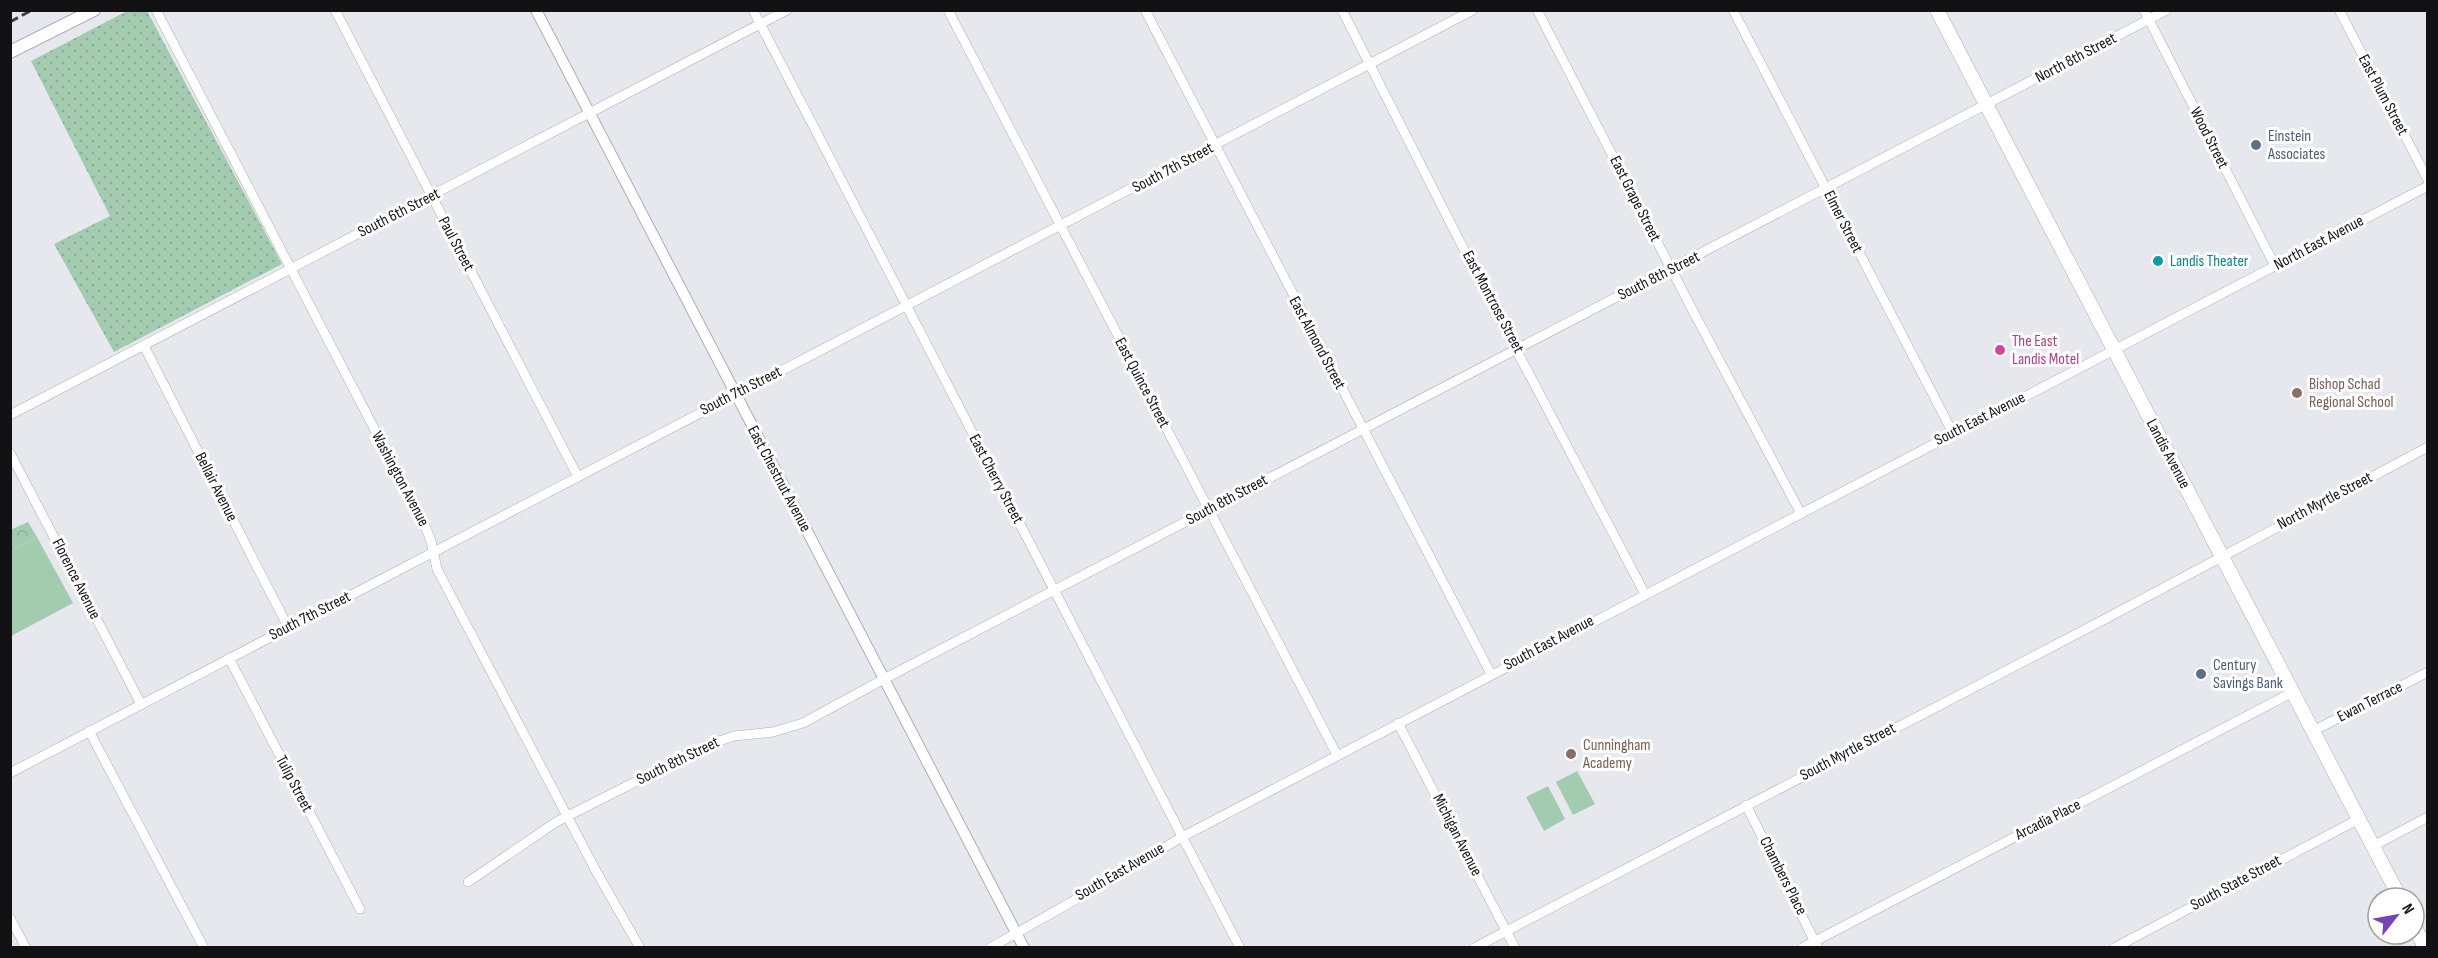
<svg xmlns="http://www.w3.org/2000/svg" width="2438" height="958" font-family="'Sofia Sans Condensed',sans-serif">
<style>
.grass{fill:url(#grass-dots)}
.forest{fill:url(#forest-crowns)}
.pitch{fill:#a3cbb0}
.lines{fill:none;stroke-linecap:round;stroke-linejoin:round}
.minor-casing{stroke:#aeafb4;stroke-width:10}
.tertiary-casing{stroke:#aeafb4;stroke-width:12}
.secondary-casing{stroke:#aeafb4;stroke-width:14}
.primary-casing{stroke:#aeafb4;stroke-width:15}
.minor{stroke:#fff;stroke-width:9}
.tertiary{stroke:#fff;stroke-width:10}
.secondary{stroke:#fff;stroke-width:12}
.primary{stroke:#fff;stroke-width:14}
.rail{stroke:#3f3f42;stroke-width:3;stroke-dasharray:9 4.5;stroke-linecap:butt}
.service-dot{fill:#5c6f8a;stroke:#fff;stroke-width:2}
.culture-dot{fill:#0f9aa8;stroke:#fff;stroke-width:2}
.hotel-dot{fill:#d1479c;stroke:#fff;stroke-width:2}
.education-dot{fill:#8d6e63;stroke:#fff;stroke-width:2}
.labels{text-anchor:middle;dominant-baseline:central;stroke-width:6;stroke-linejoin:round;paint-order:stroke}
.street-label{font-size:16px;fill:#121214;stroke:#fff}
.service-label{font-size:16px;fill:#4e5e75;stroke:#fff;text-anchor:start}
.culture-label{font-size:16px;fill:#0d838f;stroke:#fff;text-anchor:start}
.hotel-label{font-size:16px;fill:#b23c85;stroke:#fff;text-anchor:start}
.education-label{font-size:16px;fill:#785e54;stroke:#fff;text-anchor:start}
</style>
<defs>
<pattern id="grass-dots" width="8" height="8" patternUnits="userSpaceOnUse" patternTransform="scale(1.5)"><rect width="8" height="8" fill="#a3cbb0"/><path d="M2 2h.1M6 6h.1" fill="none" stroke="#8bad96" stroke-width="1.8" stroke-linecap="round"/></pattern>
<pattern id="forest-crowns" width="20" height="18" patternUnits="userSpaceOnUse" patternTransform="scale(1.5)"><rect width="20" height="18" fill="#a3cbb0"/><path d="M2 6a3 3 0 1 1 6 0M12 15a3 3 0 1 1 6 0" fill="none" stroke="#8bad96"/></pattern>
</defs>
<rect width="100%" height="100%" fill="#e7e8ee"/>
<path class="grass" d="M129 10 147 11 282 264 114 352 54 244 110 216 31 61Z"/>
<path class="forest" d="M28 522 37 537 11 551 10 530Z"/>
<g class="pitch">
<path d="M37 537 73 603 11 636V551Z"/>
<path d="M1577 771 1595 804 1573 815 1556 782Z"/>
<path d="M1548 786 1565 819 1544 831 1526 797Z"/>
</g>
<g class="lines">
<g class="minor-casing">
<g id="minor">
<path d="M156 10 425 526 431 541 437 569 596 871 640 948"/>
<path d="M335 10 578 477"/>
<path d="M753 10 1240 948"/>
<path d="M948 10 1337 755"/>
<path d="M1145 10 1491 674"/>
<path d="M1342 10 1480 281 1645 594"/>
<path d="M1537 10 1693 311 1801 514"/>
<path d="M1733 10 1953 433"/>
<path d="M2144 10 2275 266"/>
<path d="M2339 10 2428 180"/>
<path d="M144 346 288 627"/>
<path d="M10 415 787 10"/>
<path d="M10 453 141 704"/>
<path d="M229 658 360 909"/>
<path d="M1398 723 1515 948"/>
<path d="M89 731 204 948"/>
<path d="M2313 731 2428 672"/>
<path d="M10 773 1473 10"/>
<path d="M1746 805 1818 948"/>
<path d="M2373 846 2428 817"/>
<path d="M468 882 556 822 710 744 734 736 773 732 803 723 884 679 2167 10"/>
<path d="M10 918 26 948"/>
<path d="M990 948 1112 879 1182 837 2428 186"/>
<path d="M1474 948 2107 618 2428 447"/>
<path d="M1802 948 2293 692"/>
<path d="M2114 948 2359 819"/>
</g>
</g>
<g class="tertiary-casing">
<path id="tertiary" d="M536 10 1024 948"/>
</g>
<g class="secondary-casing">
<path id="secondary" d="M10 52 94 10"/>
</g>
<g class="primary-casing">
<g id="primary">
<path d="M1937 10 2400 898"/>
<path d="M2414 925 2425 948"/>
</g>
</g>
<use href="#minor" class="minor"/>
<use href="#tertiary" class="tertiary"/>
<use href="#secondary" class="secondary"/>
<use href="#primary" class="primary"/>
<path class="rail" d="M10 22 32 10"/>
</g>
<g class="service-dot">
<circle cx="2256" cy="145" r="6"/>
<circle cx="2201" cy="674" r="6"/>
</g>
<circle class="culture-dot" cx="2158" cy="261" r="6"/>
<circle class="hotel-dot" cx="2000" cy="350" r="6"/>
<g class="education-dot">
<circle cx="2297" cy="393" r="6"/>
<circle cx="1571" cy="754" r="6"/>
</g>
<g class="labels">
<g class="street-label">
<text transform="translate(2076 58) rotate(-28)">North 8th Street</text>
<text transform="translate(2383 95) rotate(62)">East Plum Street</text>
<text transform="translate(2209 138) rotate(63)">Wood Street</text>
<text transform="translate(1173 168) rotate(-28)">South 7th Street</text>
<text transform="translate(1635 199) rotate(63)">East Grape Street</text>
<text transform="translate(399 213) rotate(-27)">South 6th Street</text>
<text transform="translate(1843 222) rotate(63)">Elmer Street</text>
<text transform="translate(2319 243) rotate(-28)">North East Avenue</text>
<text transform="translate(456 244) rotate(62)">Paul Street</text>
<text transform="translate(1659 276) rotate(-27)">South 8th Street</text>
<text transform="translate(1493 302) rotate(62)">East Montrose Street</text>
<text transform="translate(1317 343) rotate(62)">East Almond Street</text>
<text transform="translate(1142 383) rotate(62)">East Quince Street</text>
<text transform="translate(741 391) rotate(-27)">South 7th Street</text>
<text transform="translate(1980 419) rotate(-27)">South East Avenue</text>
<text transform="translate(2168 454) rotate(62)">Landis Avenue</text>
<text transform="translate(400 479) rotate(62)">Washington Avenue</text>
<text transform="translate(779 479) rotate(62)">East Chestnut Avenue</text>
<text transform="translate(996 479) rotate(62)">East Cherry Street</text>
<text transform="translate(216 487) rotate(63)">Bellair Avenue</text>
<text transform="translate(1227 500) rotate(-28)">South 8th Street</text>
<text transform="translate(2325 501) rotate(-28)">North Myrtle Street</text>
<text transform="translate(76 579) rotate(63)">Florence Avenue</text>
<text transform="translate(310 616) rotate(-27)">South 7th Street</text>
<text transform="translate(1549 643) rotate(-28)">South East Avenue</text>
<text transform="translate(2370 702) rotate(-27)">Ewan Terrace</text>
<text transform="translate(1848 752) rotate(-28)">South Myrtle Street</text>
<text transform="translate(678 761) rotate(-26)">South 8th Street</text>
<text transform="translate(294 784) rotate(62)">Tulip Street</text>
<text transform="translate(2048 820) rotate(-27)">Arcadia Place</text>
<text transform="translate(1457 835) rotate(63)">Michigan Avenue</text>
<text transform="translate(1120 872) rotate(-30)">South East Avenue</text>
<text transform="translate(1783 876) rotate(63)">Chambers Place</text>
<text transform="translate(2236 883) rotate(-28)">South State Street</text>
</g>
<g class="service-label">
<text x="2268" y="136">Einstein<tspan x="2268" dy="18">Associates</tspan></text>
<text x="2213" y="665">Century<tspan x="2213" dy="18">Savings Bank</tspan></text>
</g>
<g class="culture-label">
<text x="2170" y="261">Landis Theater</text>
</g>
<g class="hotel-label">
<text x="2012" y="341">The East<tspan x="2012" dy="18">Landis Motel</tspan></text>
</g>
<g class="education-label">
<text x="2309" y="384">Bishop Schad<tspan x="2309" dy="18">Regional School</tspan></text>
<text x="1583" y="745">Cunningham<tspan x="1583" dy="18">Academy</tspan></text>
</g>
</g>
<rect width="2438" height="958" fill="none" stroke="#121214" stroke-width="24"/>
<g transform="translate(2396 916) rotate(59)"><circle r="28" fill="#ffffff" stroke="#a0a0a1" stroke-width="1.5"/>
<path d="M0-4.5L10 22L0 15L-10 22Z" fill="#7643bb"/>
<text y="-9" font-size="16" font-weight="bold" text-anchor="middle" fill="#121214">N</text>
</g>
</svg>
